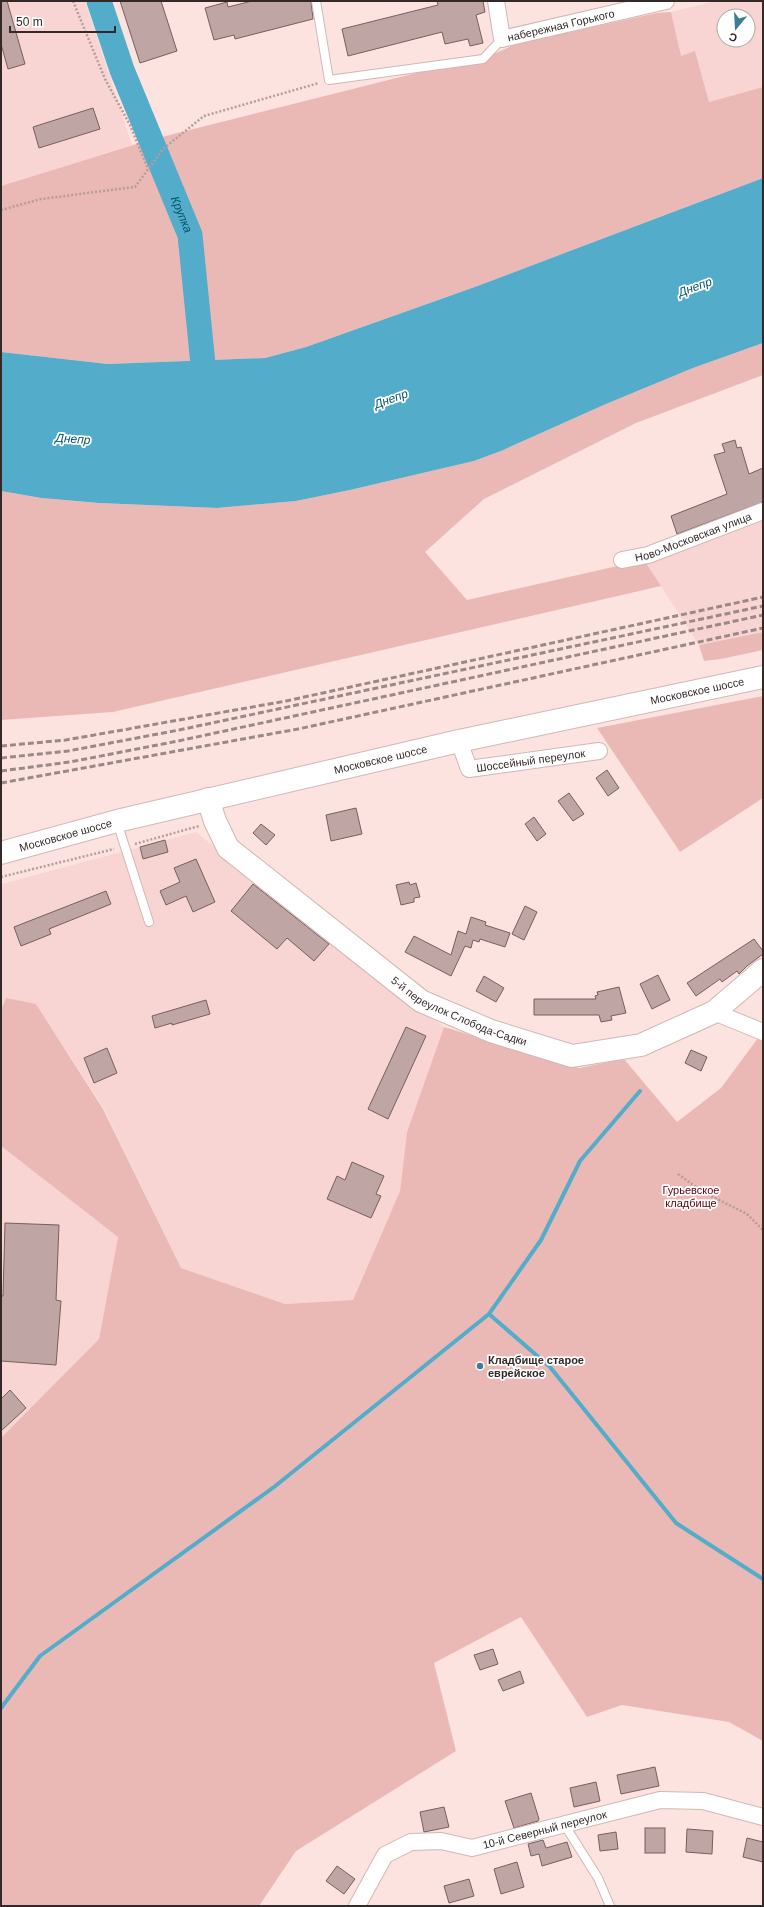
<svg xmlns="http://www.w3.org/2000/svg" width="764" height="1907" font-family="Helvetica,sans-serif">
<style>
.built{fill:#f8d5d3;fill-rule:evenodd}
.green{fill:#ebb9b5}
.water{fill:#53adca}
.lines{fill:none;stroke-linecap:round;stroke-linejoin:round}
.stream{stroke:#53adca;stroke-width:4}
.river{stroke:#53adca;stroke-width:25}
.building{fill:#bfa6a4;stroke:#765f5d}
.lane-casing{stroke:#d1b7b5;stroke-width:10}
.street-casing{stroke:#d1b7b5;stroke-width:18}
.secondary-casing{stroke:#d1b7b5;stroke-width:24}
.primary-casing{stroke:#d1b7b5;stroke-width:24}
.path{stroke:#b29e9c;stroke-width:2.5;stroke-dasharray:2 2;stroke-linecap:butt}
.lane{stroke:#fff;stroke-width:8}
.street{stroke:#fff;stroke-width:16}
.secondary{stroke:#fff;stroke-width:22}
.primary{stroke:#fff;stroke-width:22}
.rail{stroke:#9b8987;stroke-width:3;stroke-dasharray:6 3;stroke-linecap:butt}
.poi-dot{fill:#3e7e92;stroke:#fff;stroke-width:1.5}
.labels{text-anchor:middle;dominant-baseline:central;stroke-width:3.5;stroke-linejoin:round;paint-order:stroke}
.street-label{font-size:11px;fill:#332928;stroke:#fff}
.park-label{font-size:11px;fill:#61010c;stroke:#fff}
.poi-label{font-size:11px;font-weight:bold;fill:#332928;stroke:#fff;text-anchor:start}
.water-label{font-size:12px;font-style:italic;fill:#045569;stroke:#fff}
</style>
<rect width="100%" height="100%" fill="#fde3e0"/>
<g class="built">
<path d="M1 1H85L132 145 1 186Z"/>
<path d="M715 1H763V87L709 102 695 52 681 57 671 12ZM724 16H748V40H724Z"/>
<path d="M763 518V632L699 645 644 560Z"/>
<path d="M196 832 444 1027 407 1132 400 1191 353 1300 285 1304 181 1268 104 1109 36 1004 1 1011 2 884Z"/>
<path d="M1 1146 118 1237 99 1339 1 1438Z"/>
</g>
<g class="green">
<path d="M671 12 681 56 695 51 709 102 763 87V178L472 288 306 347 265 358 108 364 1 352V186L146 141 496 53 518 43 657 13Z"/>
<path d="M763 343V375L636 423 484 499 425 552 467 600 644 560 661 586 113 712 1 720V491L41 498 99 503 217 508 296 501 350 490 474 461 501 451 606 404 693 368Z"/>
<path d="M763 632V650L721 659 704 661 699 645Z"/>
<path d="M763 696V798L680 852 597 728Z"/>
<path d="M6 998 36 1004 103 1109 181 1268 285 1304 353 1300 400 1191 407 1132 444 1027 579 1068 624 1059 677 1122 721 1088 758 1038 763 1039V1741L729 1722 622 1705 587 1717 521 1617 434 1663 456 1751 296 1851 259 1906H1V1438L99 1339 118 1237 1 1146V1011Z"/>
</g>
<path class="water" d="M763 178V343L693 368 606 404 501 451 474 461 350 490 296 501 217 508 99 503 41 498 1 491V352L108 364 265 358 306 347 472 288Z"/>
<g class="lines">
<g class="stream">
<path d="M489 1314 550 1367 676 1523 763 1579"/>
<path d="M1 1708 40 1656 274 1487 489 1314 541 1240 580 1161 640 1091"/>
</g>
<path class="river" id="s1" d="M99 1 122 70 190 235 206 394"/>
</g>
<g class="building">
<path d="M1 1H7L25 64 8 69 1 44Z"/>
<path d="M120 1H161L177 51 140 63Z"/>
<path d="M252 1H311L313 19 235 39 234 35 214 40 205 8 227 2 228 7Z"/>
<path d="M437 1H483L485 12 476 15 483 43 470 46 468 39 445 44 442 32 348 56 342 29 438 5Z"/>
<path d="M93 108 100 129 39 148 33 127Z"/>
<path d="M735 440 737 448 741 447 749 474 763 468V502L677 534 671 516 727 494 714 455 725 452 722 444Z"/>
<path d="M607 770 619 788 608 796 596 778Z"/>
<path d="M569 793 584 814 573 821 558 801Z"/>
<path d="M356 808 362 834 331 841 326 815Z"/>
<path d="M534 817 546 834 537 841 525 824Z"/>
<path d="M261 824 275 835 266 845 253 833Z"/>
<path d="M165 840 168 852 143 859 140 847Z"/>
<path d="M196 859 215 902 193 912 186 896 166 905 160 891 180 882 174 868Z"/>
<path d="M409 882 410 885 416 883 420 897 414 898V902L401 905 396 885Z"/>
<path d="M253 884 329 944 314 961 287 938 277 949 231 911Z"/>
<path d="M106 891 111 904 49 929 51 934 21 946 14 927Z"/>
<path d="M525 906 537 912 524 940 512 934Z"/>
<path d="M471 917 486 922 485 925 510 933 505 947 480 939 479 942 473 940 471 948 465 946 451 976 405 952 414 936 451 955 458 931 466 934Z"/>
<path d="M754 939 763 951V954L747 966 739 974 737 971 722 982 720 979 696 996 687 983Z"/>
<path d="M658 975 670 1000 652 1009 640 984Z"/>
<path d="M484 976 504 988 496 1002 476 991Z"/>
<path d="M619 987 626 1013 611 1016 612 1020 601 1022 599 1015H534V999H596L595 996 598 995 597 992Z"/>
<path d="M206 1000 210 1014 172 1025V1023L155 1028 152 1016Z"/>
<path d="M406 1027 426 1036 388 1119 368 1109Z"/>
<path d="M107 1048 117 1073 94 1083 84 1058Z"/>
<path d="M691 1050 707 1057 701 1071 685 1063Z"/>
<path d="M352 1162 384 1176 376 1194 381 1196 371 1218 327 1199 337 1176 345 1180Z"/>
<path d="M5 1223 59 1225 56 1300 61 1301 56 1365 1 1361V1296H3Z"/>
<path d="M10 1390 26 1408 1 1431V1399Z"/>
<path d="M493 1649 498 1664 480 1670 474 1655Z"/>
<path d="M520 1671 524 1683 503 1691 498 1680Z"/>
<path d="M655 1767 659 1786 621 1794 617 1775Z"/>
<path d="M596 1782 600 1801 574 1807 570 1788Z"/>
<path d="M531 1793 539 1819 538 1821 514 1828 505 1801Z"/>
<path d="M444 1807 449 1827 424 1832 420 1812Z"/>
<rect x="645" y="1828" width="20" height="25"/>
<path d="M687 1829 713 1831 712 1854 686 1852Z"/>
<path d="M616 1832 618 1849 600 1851 598 1835Z"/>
<path d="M747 1838 763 1842V1862L743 1857Z"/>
<path d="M543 1840 546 1848 567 1842 572 1857 542 1866 539 1854 531 1856 528 1844Z"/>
<path d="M517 1862 524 1887 501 1894 494 1869Z"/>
<path d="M337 1866 355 1879 344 1894 326 1881Z"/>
<path d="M469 1879 474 1896 449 1903 444 1886Z"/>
</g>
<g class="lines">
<g class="lane-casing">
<g id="lane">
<path d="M316 1 329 80 483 59 502 39"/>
<path d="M117 822 149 922"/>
<path d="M564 1824 598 1878 610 1906"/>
</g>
</g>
<g class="street-casing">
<g id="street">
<path id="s2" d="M496 1 502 39 666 1"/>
<path id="s3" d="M622 560 648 555 763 511"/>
<path id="s4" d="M459 741 469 769 599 751"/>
<path d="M714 1012 763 1032"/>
<path id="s5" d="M357 1906 385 1855 411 1842 441 1841 472 1848 660 1800 703 1801 763 1817"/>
</g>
</g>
<g class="secondary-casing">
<g id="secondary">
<path id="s6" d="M208 799 215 821 228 848 421 1001 491 1031 572 1056 641 1045 714 1012 763 970"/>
</g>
</g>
<g class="primary-casing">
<g id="primary">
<path id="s7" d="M1 853 117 821 459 741 763 677"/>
</g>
</g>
<g class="path">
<path d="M73 1 105 79 130 125 148 169"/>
<path d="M1 210 41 199 135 187 163 149 204 116 319 83"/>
<path d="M135 844 199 826"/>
<path d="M1 877 114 849"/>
<path d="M678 1174 703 1192 747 1214 763 1230"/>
</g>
<use href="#lane" class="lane"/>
<use href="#street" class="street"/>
<use href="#secondary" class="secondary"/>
<use href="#primary" class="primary"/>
<g class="rail">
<path d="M1 746 66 740 286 701 763 597"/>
<path d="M1 758 68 751 179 730 763 606"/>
<path d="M1 771 70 762 178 741 763 615"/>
<path d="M1 783 298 729 763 628"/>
</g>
</g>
<circle class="poi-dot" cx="480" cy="1366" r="4"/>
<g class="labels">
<g class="street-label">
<text stroke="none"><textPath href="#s2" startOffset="99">набережная Горького</textPath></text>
<text stroke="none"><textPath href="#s3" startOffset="75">Ново-Московская улица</textPath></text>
<text stroke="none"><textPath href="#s7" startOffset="715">Московское шоссе</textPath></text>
<text stroke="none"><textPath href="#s7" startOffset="391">Московское шоссе</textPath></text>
<text stroke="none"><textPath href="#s4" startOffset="92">Шоссейный переулок</textPath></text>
<text stroke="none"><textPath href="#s7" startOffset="67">Московское шоссе</textPath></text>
<text stroke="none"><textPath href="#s6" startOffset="338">5-й переулок Слобода-Садки</textPath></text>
<text stroke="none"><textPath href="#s5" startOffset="224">10-й Северный переулок</textPath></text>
</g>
<g class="park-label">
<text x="691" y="1190">Гурьевское<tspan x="691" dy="13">кладбище</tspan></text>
</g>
<g class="poi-label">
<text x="488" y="1360">Кладбище старое<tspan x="488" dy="13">еврейское</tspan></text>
</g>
<g class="water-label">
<text stroke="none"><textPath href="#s1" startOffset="229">Крупка</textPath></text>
<text transform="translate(695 287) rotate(-20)">Днепр</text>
<text transform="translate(391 399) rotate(-20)">Днепр</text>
<text transform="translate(73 439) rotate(4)">Днепр</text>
</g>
</g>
<rect width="764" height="1907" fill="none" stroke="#332928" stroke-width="4"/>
<g transform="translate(736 28) rotate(198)"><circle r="19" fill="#ffffff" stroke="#ada9a9"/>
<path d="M0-3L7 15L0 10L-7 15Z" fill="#3e7e92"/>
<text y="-6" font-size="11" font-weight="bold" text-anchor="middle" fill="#332928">С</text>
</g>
<path d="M10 26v6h105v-6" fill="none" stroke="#332928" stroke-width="2"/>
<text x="16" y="26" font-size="12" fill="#332928" stroke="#ffffff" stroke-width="3" paint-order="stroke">50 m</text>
</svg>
